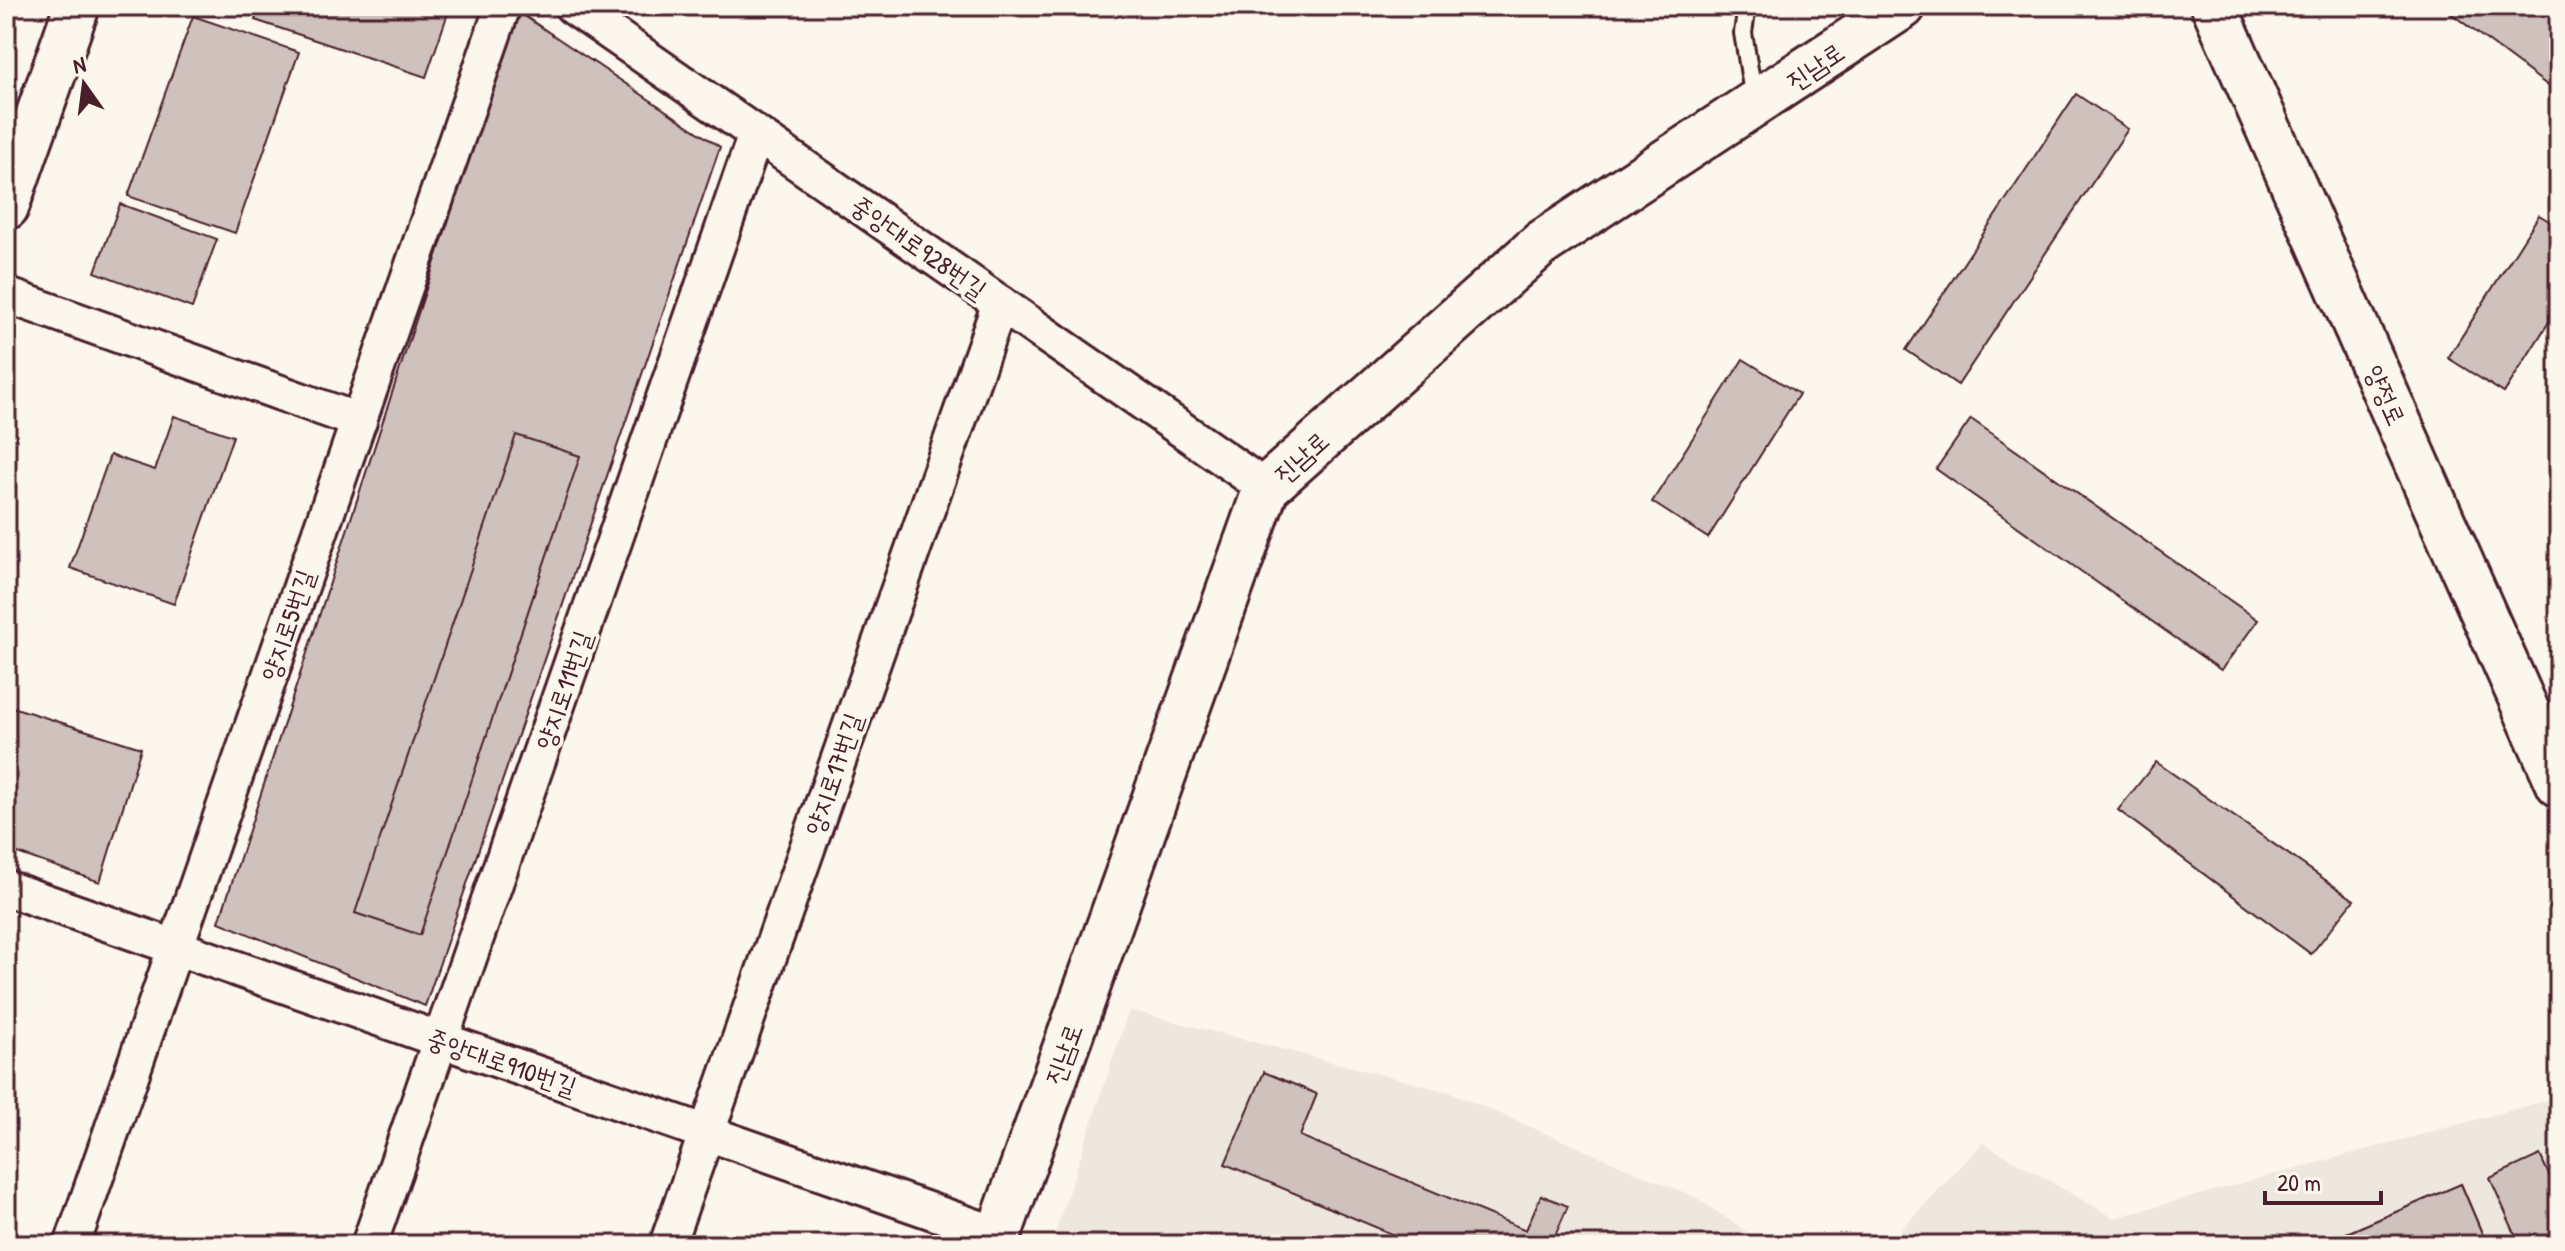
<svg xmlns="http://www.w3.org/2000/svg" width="2565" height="1251" font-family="'Patrick Hand','Poor Story',sans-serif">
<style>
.built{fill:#eee7de}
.building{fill:#cfc2bc;stroke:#4a1f2b;stroke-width:2}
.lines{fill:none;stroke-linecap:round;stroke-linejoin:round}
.lane-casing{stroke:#4a1f2b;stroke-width:22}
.street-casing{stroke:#4a1f2b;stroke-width:40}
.secondary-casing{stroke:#4a1f2b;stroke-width:50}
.lane{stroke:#fbf7ec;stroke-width:16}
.street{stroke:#fbf7ec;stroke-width:34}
.secondary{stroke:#fbf7ec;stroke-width:44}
.labels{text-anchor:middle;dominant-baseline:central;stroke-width:7;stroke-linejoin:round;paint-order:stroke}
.street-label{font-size:26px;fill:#4a1f2b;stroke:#fbf7ec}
</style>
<rect width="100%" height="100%" fill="#fbf7ec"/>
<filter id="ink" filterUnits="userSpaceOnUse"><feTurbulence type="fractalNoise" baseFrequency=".0125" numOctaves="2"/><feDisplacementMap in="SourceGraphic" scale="16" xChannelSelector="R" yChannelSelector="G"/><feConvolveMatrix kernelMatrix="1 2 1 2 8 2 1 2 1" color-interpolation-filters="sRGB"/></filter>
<g filter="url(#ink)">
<g class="built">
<path d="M1129 1010 1449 1092 1697 1198 1766 1245H1051Z"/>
<path d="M2559 1097V1245H1886L1983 1143 2114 1218Z"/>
</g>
<g class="building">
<path d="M260 6H447L448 13 426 77 255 20Z"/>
<path d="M2441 6H2552L2559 11V94Z"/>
<path d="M517 11 720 147 425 1006 219 922Z"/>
<path d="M193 16 299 52 235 233 128 196Z"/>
<path d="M2076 94 2128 129 1958 385 1906 350Z"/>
<path d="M120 204 217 239 192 308 95 272Z"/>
<path d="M2539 215 2559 227V306L2504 393 2448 358Z"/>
<path d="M1743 359 1799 394 1708 538 1652 502Z"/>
<path d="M174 416 233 436 174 604 70 568 110 455 155 470Z"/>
<path d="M1971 419 2258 620 2221 670 1936 469Z"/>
<path d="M516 435 580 456 420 935 355 913Z"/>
<path d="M6 705 141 748 100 882 6 849Z"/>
<path d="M2156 762 2354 900 2311 954 2118 810Z"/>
<path d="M1264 1072 1317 1094 1300 1136 1526 1230 1541 1195 1568 1206 1554 1238 1570 1245H1418L1225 1164Z"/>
<path d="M2540 1155 2559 1197V1245H2520L2490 1178Z"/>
<path d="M2461 1184 2487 1245H2319Z"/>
<path d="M2461 1184 2487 1245H2319Z"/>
</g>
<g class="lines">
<g class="lane-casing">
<path id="lane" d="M1747 6 1743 33 1754 99"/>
</g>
<g class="street-casing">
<g id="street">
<path d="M572 6 1266 488"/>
<path d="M6 295 359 421"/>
<path d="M6 888 999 1235"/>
<path d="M72 1245 503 6"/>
<path d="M369 1245 756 134"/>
<path d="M667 1245 1000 303"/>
</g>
</g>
<g class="secondary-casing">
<g id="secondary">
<path d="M2214 6 2559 784"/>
<path d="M6 207 77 6"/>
<path d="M995 1245 1266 488 1542 243 1903 6"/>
</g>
</g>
<use href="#lane" class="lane"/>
<use href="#street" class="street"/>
<use href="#secondary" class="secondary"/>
</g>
</g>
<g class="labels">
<g class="street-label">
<text transform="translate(1815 66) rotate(-34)">진남로</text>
<text transform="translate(919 247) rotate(35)">중앙대로928번길</text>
<text transform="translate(2386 395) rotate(66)">양정로</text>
<text transform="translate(1301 457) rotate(-42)">진남로</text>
<text transform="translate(287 625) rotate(-71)">양지로5번길</text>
<text transform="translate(563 690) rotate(-71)">양지로11번길</text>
<text transform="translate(833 774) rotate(-71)">양지로17번길</text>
<text transform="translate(1063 1054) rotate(-70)">진남로</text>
<text transform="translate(502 1062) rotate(19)">중앙대로910번길</text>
</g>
</g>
<rect width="2565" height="1251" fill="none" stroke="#fbf7ec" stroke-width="32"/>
<rect x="16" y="16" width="2533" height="1219" fill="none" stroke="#4a1f2b" stroke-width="3" filter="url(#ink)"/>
<g transform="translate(84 84) rotate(346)" stroke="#fbf7ec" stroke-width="6" paint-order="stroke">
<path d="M0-6L14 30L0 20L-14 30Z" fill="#4a1f2b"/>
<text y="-12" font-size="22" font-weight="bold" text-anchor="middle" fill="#4a1f2b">N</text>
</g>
<path d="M2265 1191v12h116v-12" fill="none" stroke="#4a1f2b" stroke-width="4"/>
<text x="2277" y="1191" font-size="24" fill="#4a1f2b" stroke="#fbf7ec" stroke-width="6" paint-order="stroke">20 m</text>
</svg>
